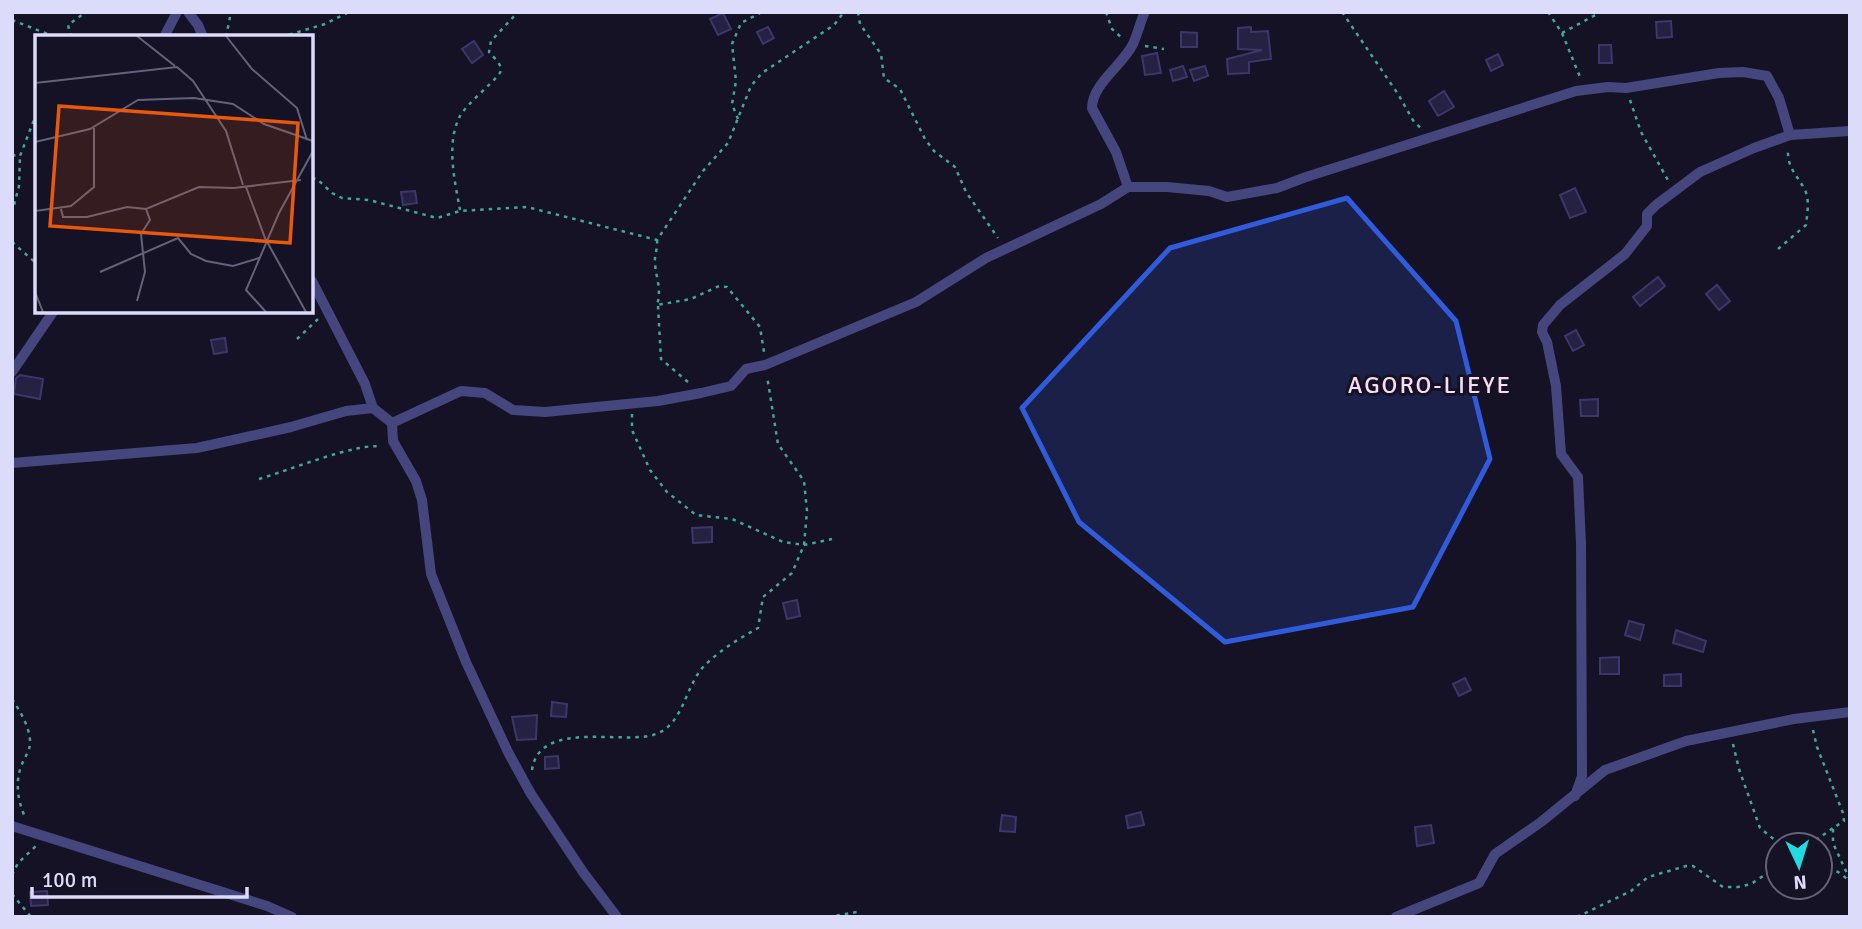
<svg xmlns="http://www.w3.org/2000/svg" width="1862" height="929" font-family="Signika,sans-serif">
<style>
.building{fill:#252143;stroke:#3d366b;stroke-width:2}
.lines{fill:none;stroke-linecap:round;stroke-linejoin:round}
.path{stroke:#40a89a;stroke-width:2.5;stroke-dasharray:3.5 5;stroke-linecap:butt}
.minor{stroke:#44467d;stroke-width:10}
.marked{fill:#305cdb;fill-opacity:0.2;stroke:#305cdb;stroke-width:5;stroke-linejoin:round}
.labels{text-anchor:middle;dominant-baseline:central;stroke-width:6;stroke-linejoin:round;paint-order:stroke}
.quarter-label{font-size:24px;letter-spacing:2px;fill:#fadcf2;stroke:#141224}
.inset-road{fill:none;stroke:#64627a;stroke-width:2}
.view{fill:#e8590c;fill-opacity:0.15;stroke:#e8590c;stroke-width:3.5}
.inset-edge{fill:none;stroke:#dcdbfa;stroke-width:3.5}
</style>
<rect width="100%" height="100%" fill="#141224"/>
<g class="building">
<path d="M723 13 731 29 718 35 710 19Z"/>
<path d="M1671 21 1672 37 1657 38 1656 22Z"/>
<path d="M768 27 774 38 763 44 757 32Z"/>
<path d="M1251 27V32L1268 31 1271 59 1249 62V73L1228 74 1227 59 1262 50 1238 49V28Z"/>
<path d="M1181 32 1197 33V47H1181Z"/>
<path d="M474 41 483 55 472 63 462 49Z"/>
<path d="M1599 45H1611L1612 63H1599Z"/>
<path d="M1157 53 1161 73 1145 75 1142 56Z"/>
<path d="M1498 54 1503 65 1491 71 1486 60Z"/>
<path d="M1183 66 1187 77 1173 81 1170 70Z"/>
<path d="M1205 66 1208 76 1194 81 1190 70Z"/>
<path d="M1444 91 1454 107 1438 116 1429 101Z"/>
<path d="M1575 188 1586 212 1570 218 1560 195Z"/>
<path d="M415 191 417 203 403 205 401 192Z"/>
<path d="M1658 277 1665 286 1640 306 1633 297Z"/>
<path d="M1717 285 1730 301 1719 310 1706 294Z"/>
<path d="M1576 330 1584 345 1573 351 1565 336Z"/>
<path d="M225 338 227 352 214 354 211 340Z"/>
<path d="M20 375 43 379 40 399 14 394 16 378Z"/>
<path d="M1598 399V416H1581L1580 400Z"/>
<path d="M712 527V542L693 543 692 528Z"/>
<path d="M797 600 800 616 787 619 783 603Z"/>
<path d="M1629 621 1644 625 1640 640 1625 635Z"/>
<path d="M1676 630 1706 641 1703 652 1673 643Z"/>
<path d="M1619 657V674H1600V658Z"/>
<path d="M1681 674V686H1664V675Z"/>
<path d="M1465 678 1471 690 1459 696 1453 684Z"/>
<path d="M552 702 567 704 566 717 551 716Z"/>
<path d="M537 715 536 739 517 740 512 717Z"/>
<path d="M558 756 559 768 545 769V757Z"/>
<path d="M1141 812 1144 825 1128 828 1126 816Z"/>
<path d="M1002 815 1016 817 1015 832 1000 831Z"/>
<path d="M1431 825 1434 843 1417 846 1415 827Z"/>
<path d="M47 891 48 905 31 906 30 892Z"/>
</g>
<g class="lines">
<g class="path">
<path d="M858 12 860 24 881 54 884 78 900 89 925 139 934 151 955 167 966 192 998 238"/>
<path d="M1106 12 1112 29 1122 38"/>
<path d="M1342 12 1398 94 1414 122 1421 128"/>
<path d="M1548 12 1562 33 1580 77"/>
<path d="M12 20 55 37"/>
<path d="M1562 33 1601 12"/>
<path d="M71 37 68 25 86 12"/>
<path d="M226 37 231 12"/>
<path d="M281 37 325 24 349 12"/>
<path d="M1145 46 1164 49"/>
<path d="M1630 100 1641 132 1669 182"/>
<path d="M738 119 732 104 736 81 732 44 741 23 762 12"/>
<path d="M12 155 20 156 37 112"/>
<path d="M312 178 317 179 332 193 342 198 369 200 437 218 460 211 527 207 657 240 703 171 728 143 751 86 762 73 834 25 844 12"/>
<path d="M460 210C455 182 446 145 459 118 465 104 501 77 501 70 501 63 493 57 489 52L491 41 518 12"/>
<path d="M12 213 19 186 20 156"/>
<path d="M657 240C658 248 654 256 655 263 656 279 662 289 657 305L691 299 719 286 727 287 760 327 764 352"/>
<path d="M12 242 37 264"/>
<path d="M1778 249 1806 225C1807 214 1810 201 1805 190 1797 175 1787 168 1788 149"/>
<path d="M658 306 661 359 688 382"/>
<path d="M297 339 318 319"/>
<path d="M632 414V430L650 470 667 492 696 515 732 519 783 542 804 545 832 539"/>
<path d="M259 479C284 472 361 441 381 447"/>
<path d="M12 699C20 711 29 726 30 740 31 751 24 757 21 767 15 782 18 802 25 817"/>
<path d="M1813 730 1817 747 1843 813 1844 821 1833 828V843L1850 880"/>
<path d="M1733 744 1739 769 1760 828 1781 845"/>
<path d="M532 770C539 718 626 746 656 734 684 724 685 685 705 665 719 651 740 638 758 628L763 597 792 573 804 545 807 511 804 481 778 444 767 376"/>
<path d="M1809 845 1833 828"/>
<path d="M1820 867 1838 872 1850 881"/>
<path d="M12 875 18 863 37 845"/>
<path d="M12 894 31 917"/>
<path d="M828 917 857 912"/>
<path d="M1577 917 1631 891 1648 877 1686 866H1693L1723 887H1738L1751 884 1778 866"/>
</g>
<g class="minor">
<path d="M188 12 198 25 203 37"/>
<path d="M164 37 177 12"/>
<path d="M1128 187 1116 152 1092 108C1092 84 1123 65 1133 44 1138 33 1140 22 1145 12"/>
<path d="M312 281 365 384 373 408"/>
<path d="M12 372 53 312"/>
<path d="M392 423 461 391 485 393 513 410 545 412 658 401 701 393 731 386 746 369 765 365 916 302 986 258 1101 204 1128 187H1167L1209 191 1227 197 1277 188 1306 177 1576 91 1608 87 1626 88 1719 73 1743 72 1767 76 1779 98 1790 135"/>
<path d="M392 423 393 441 416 481 422 500 431 574 466 662 508 752 531 794 583 872 617 917"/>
<path d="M12 463 197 448 291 427 346 411 373 408 392 423"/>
<path d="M1575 796 1582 776 1581 544 1578 477 1561 454 1556 386 1547 342 1542 332 1543 325 1560 305 1625 254 1647 226V214L1656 205 1700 172 1754 148 1790 135 1850 131"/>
<path d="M12 826 267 906 292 917"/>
<path d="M1396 917 1479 883 1495 854 1541 822 1605 770 1686 741 1794 719 1850 712"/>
</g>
</g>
<path class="marked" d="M1347 198 1456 321 1490 459 1413 607 1225 642 1079 522 1022 408 1170 248Z"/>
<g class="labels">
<g class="quarter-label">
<text x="1430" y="385">AGORO-LIEYE</text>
</g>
</g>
<g transform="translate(35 35)">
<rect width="278" height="278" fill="#141224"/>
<path class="inset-road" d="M102 1 140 31M191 1 217 34 262 73 272 105M0 48 142 32 158 46 191 96 208 150M0 107 55 94 103 65 159 63 198 69 229 89 278 106M211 152 230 203 271 277M26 174 28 182H52L92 172 111 174 164 152 199 153 266 145M0 176 36 171 59 152V93M65 237 143 203 156 219 171 226 198 231 224 223M0 257 8 277M102 266 110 237 106 199 115 185 111 174M231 277 211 255 244 178 278 116"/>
<path class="view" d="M24 71 263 88 255 208 15 191Z"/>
<rect width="278" height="278" class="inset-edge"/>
</g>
<rect width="1862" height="929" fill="none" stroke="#dcdbfa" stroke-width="28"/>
<g transform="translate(1799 866) rotate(176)"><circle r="33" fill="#141224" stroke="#64627a" stroke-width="2"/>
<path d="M0-5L12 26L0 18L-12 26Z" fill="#21dbe0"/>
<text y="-10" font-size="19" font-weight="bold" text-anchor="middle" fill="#dcdbfa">N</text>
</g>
<path d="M32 887v10h215v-10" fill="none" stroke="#dcdbfa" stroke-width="3.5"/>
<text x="42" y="887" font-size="21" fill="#dcdbfa" stroke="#141224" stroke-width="5" paint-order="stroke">100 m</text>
</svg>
